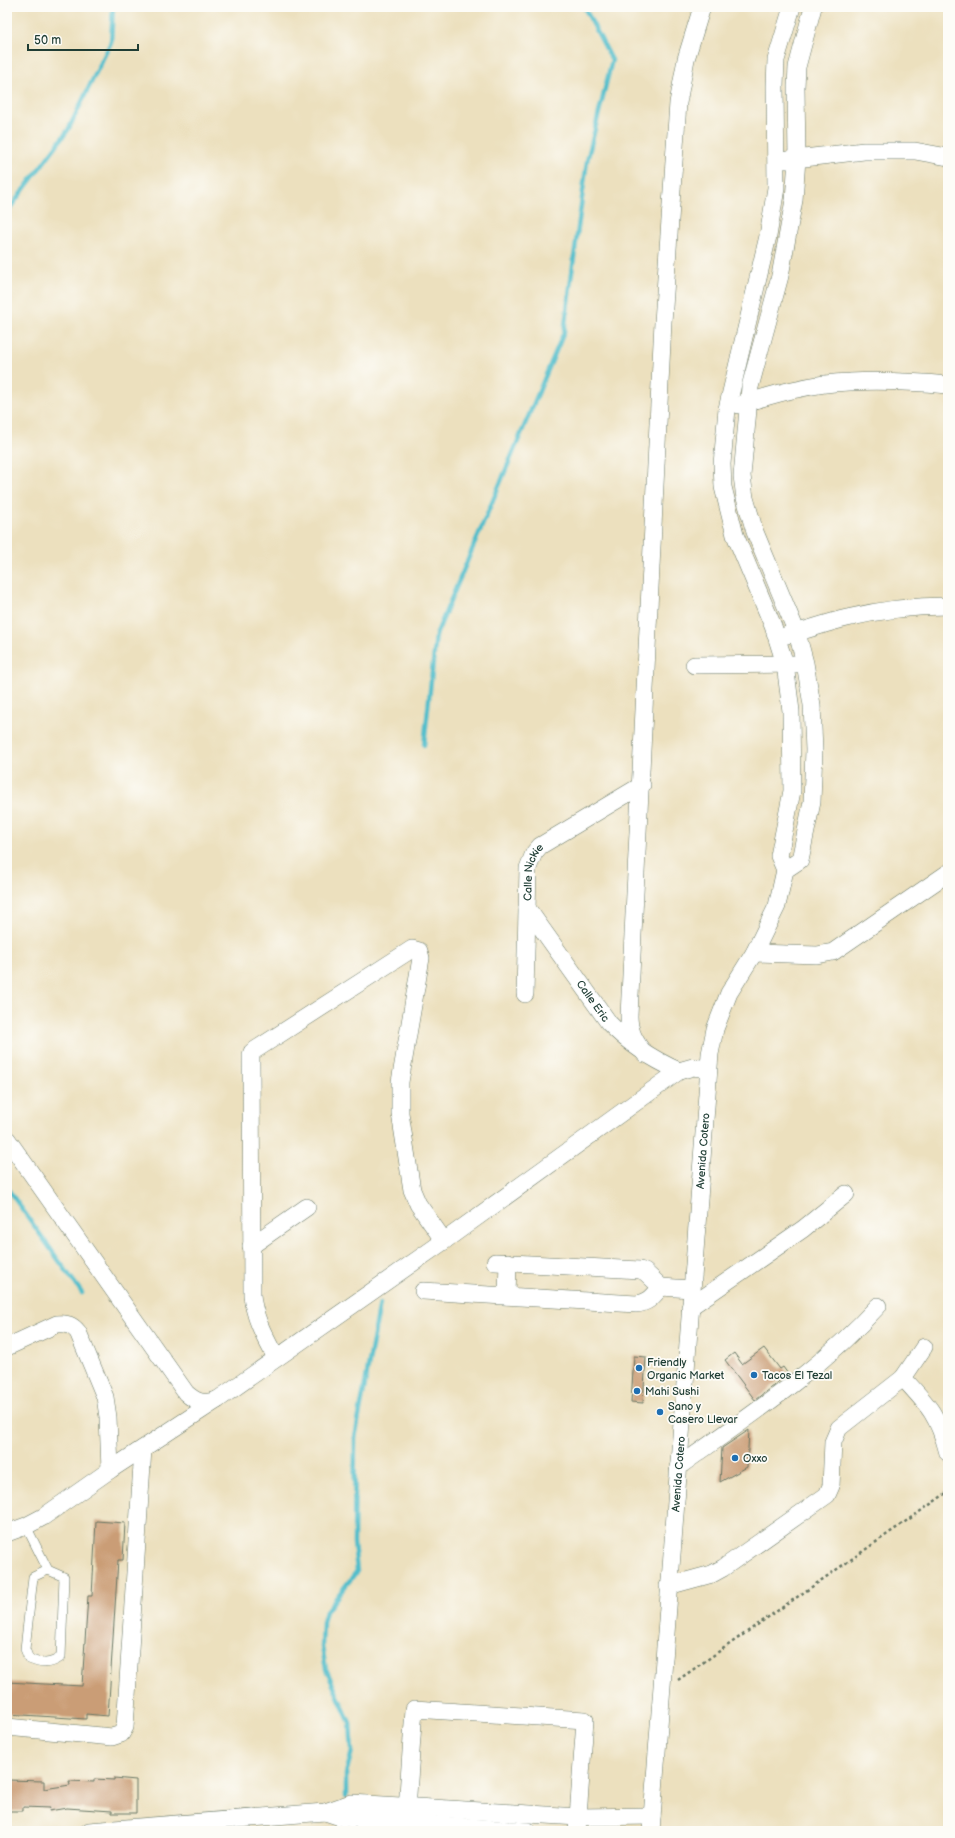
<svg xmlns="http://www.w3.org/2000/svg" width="955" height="1838" font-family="'Balsamiq Sans',sans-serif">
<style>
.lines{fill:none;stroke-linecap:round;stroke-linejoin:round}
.stream{stroke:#52becb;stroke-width:4.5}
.building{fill:#ca9d76}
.lane-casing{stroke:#677664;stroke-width:10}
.street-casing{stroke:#677664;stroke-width:18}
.path{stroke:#677664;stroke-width:2.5;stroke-dasharray:3 3;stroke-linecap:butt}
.lane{stroke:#fff;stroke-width:9}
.street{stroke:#fff;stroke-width:17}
.poi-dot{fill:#1f6fb2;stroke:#fdfcf7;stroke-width:1.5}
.labels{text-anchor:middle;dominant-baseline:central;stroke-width:3.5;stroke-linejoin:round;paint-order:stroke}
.street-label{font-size:11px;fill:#1f3d34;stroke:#fdfcf7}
.poi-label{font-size:11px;fill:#1f3d34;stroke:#fdfcf7;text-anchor:start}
</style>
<rect width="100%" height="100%" fill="#fdfcf7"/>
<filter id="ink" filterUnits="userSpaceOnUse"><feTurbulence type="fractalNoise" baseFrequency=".025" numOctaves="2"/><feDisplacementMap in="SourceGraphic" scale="8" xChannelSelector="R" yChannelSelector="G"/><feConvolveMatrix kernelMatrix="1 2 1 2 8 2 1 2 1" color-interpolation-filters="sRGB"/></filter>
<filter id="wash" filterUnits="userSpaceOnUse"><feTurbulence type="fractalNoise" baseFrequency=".012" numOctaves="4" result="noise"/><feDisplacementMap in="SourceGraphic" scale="16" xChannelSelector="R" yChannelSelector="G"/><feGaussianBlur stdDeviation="0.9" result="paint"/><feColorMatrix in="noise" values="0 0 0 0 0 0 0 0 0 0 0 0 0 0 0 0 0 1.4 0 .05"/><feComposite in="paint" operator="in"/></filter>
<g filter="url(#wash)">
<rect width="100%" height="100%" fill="#ece0be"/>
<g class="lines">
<g class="stream">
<path d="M7 212 68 130 111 42 113 7"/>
<path d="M424 745 436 635 564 332 587 161 612 60 584 7"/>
<path d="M7 1188 82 1293"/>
<path d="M346 1796V1774L352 1751 350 1723 326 1669 322 1647 323 1622 326 1611 357 1571 354 1543 355 1438 380 1303"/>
</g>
</g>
<g id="blocks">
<g class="building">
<path d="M764 1348 780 1369 783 1367 788 1374 755 1400 725 1360 734 1353 742 1364Z"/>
<path d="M634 1356 646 1357 643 1403 631 1402Z"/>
<path d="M749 1430 747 1467 720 1482 722 1448Z"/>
<path d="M96 1521 125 1523 123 1560H118L108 1716 86 1714V1719L7 1714V1682L82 1686 88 1596H92Z"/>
<path d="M114 1778 136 1780V1813H112V1811L67 1808 49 1811 50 1808 23 1807V1811H7V1780L44 1781V1789L70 1785 69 1781 94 1782V1779L114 1780Z"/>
</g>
</g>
</g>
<g filter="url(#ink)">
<use href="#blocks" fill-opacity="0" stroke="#677664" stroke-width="1"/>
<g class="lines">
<g class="lane-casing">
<path id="lane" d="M26 1526 48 1570 33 1577 25 1649 29 1659C41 1664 50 1665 61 1657L64 1577 48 1570"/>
</g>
<g class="street-casing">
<g id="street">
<path d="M787 160 864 151H915L948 157"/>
<path d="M739 405C774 394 812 383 850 382 883 380 915 382 948 385"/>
<path d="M787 635C807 630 826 623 847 618 880 610 914 606 948 606"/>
<path d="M694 665 795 664"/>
<path d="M785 870 800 860 812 802 814 750 812 705 805 663 797 633 755 532 745 498 742 476 750 387 780 276 794 200 797 159 796 87 797 67 813 7"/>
<path id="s1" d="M527 908 609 1023C629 1044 652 1059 679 1071"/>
<path d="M754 953 817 955 833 952 948 873"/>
<path id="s2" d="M525 994 528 868 534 853 540 846 642 785"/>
<path d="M645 1054C635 1042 629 1031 629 1016L663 322 678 103 686 59 702 7"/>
<path d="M7 1139 186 1393C196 1402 204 1405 217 1400"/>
<path d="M251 1246 307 1207"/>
<path d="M495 1262 640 1270 645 1272 661 1287 691 1289"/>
<path d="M423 1291 636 1304C649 1303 653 1296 661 1287"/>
<path d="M507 1296 508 1262"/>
<path d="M690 1307 803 1229 846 1194"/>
<path d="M7 1347 57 1324C67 1323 72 1325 78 1332L105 1397 108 1417 110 1470"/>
<path d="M276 1358C265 1337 254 1318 252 1295L251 1055 252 1052 412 949 419 951 421 958 400 1082V1113L412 1190 418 1204 444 1241"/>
<path d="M903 1378C929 1406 938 1415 948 1453"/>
<path d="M678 1467C748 1417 820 1370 878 1306"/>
<path d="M7 1533 26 1526 43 1517 110 1470 217 1400 444 1241 679 1071 693 1067 708 1069"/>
<path d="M668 1586 712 1574 723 1568 827 1495 831 1486 833 1442 839 1428 903 1378 924 1347"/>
<path d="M7 1727 112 1737 121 1734 125 1727 143 1449"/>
<path d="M325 1812 343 1818 527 1831"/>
<path d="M406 1823 414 1709 585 1720 577 1831"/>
<path d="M89 1831 325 1812 351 1803 578 1817 652 1816"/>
<path id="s3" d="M651 1831 710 1054 715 1029 729 993 754 953 777 906 785 870 779 856 792 791 791 711 785 664 773 626 735 535 723 487 722 464 727 409 768 236 776 188 775 86 776 60 792 7"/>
</g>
</g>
<path class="path" d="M678 1680 948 1492"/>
<use href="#lane" class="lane"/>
<use href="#street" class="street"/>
</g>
</g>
<g class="poi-dot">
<circle cx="639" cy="1368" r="4"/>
<circle cx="754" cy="1375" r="4"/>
<circle cx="637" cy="1391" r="4"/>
<circle cx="660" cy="1412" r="4"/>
<circle cx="735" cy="1458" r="4"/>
</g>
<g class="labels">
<g class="street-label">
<text stroke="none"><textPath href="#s2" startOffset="123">Calle Nickie</textPath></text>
<text stroke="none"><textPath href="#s1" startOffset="114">Calle Eric</textPath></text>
<text stroke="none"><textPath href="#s3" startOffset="682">Avenida Cotero</textPath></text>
<text stroke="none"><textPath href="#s3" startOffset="358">Avenida Cotero</textPath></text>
</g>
<g class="poi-label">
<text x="647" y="1362">Friendly<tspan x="647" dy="13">Organic Market</tspan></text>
<text x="762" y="1375">Tacos El Tezal</text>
<text x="645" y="1391">Mahi Sushi</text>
<text x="668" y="1406">Sano y<tspan x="668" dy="13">Casero Llevar</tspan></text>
<text x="743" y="1458">Oxxo</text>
</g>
</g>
<rect width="955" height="1838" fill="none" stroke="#fdfcf7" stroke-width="24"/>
<path d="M28 44v6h110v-6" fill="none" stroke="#1f3d34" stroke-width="2"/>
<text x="34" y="44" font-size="12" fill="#1f3d34" stroke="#fdfcf7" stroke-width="3" paint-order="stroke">50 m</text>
</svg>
